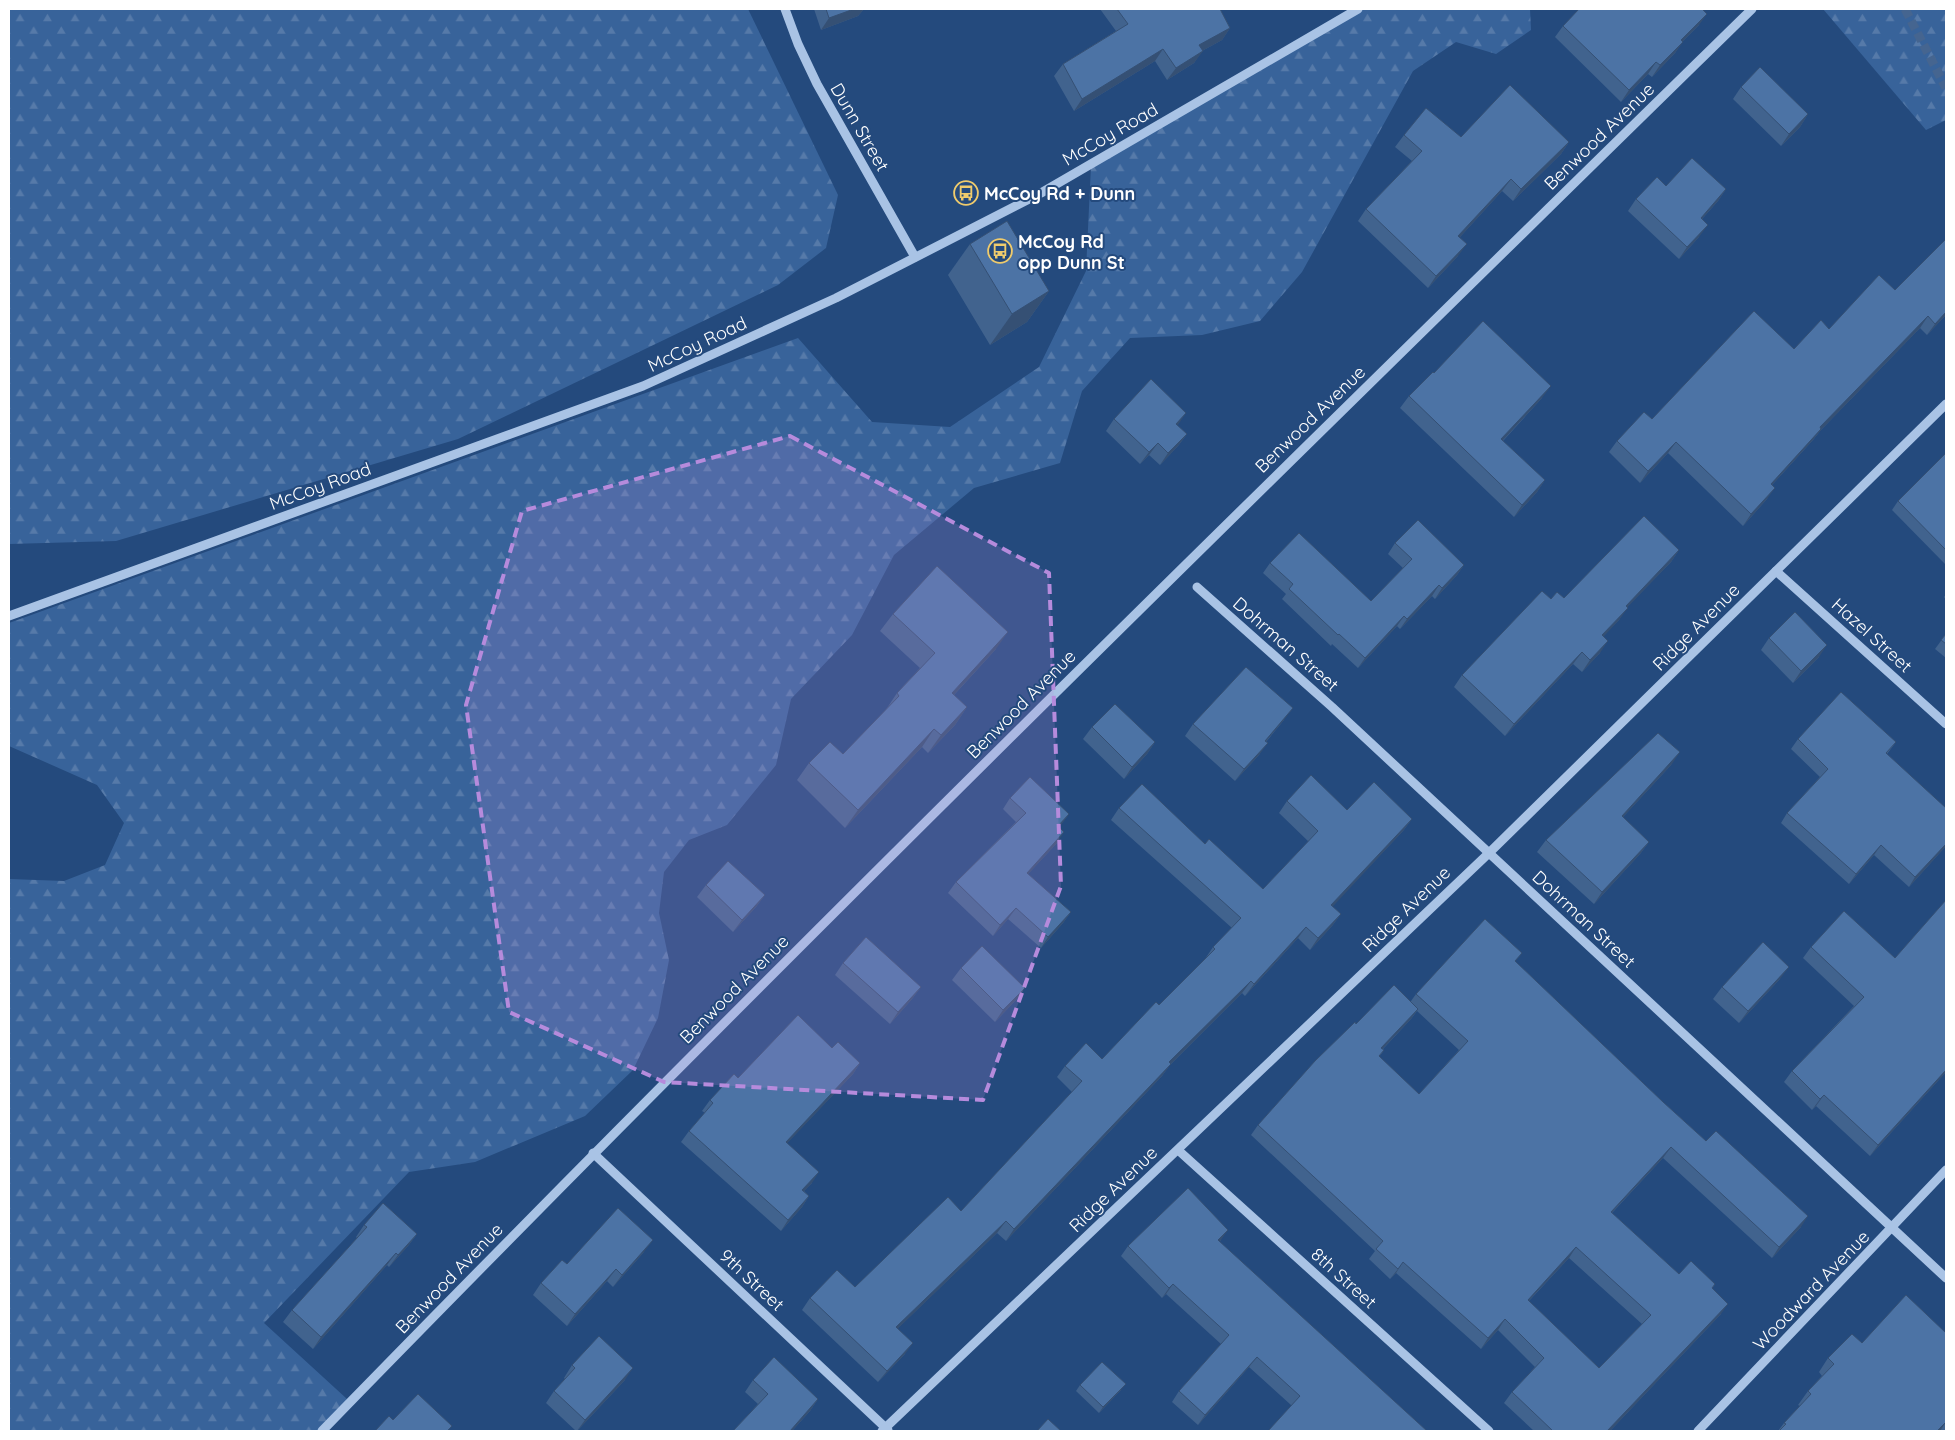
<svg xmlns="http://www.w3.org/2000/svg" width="1955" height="1440" font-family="Quicksand,sans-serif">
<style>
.forest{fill:url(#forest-firs)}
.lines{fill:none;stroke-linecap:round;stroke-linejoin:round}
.minor-tunnel{stroke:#456590;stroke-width:9;stroke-dasharray:9 4.5;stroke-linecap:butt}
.minor{stroke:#a9c3e5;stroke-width:9}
.wall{fill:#41638e;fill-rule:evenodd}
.shaded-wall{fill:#355074}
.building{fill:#4c73a5;stroke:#355074;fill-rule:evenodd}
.marked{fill:#b68bdc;fill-opacity:0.2;stroke:#b68bdc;stroke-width:4;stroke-dasharray:10 6;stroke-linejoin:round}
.labels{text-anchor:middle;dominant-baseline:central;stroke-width:4;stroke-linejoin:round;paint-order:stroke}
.street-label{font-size:18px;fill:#fff;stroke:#244a7d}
.poi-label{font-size:18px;font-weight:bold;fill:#fff;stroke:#244a7d;text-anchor:start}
</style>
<defs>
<pattern id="forest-firs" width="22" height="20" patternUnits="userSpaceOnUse" patternTransform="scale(1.25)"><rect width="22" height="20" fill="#38639a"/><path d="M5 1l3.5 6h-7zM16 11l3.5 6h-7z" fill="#567aa9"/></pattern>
</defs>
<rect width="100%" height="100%" fill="#244a7d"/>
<g class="forest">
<path d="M9 9H748L838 195 826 248 778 285 458 439 116 541 9 544Z"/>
<path d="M1362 9H1530L1531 30 1496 54 1456 42 1413 71 1302 272 1260 321 1202 335 1130 338 1082 391 1060 463 974 488 894 555 852 635 791 699 776 765 727 825 689 840 664 872 659 913 669 960 658 1018 633 1070 585 1116 475 1162 409 1172 264 1323 347 1399 327 1431H9V879L64 881 105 865 124 823 97 785 9 746V623L798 338 872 422 950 427 1039 367 1086 271 1091 166Z"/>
<path d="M1823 9H1946V120L1926 130Z"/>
</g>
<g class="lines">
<path class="minor-tunnel" d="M1905 9 1946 88"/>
<g class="minor">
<path d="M785 9 798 44 817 84 915 257"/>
<path d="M1776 571 1946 724"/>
<path d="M1197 587 1332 707 1946 1278"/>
<path d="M9 616 643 386 836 298 1041 193 1358 9"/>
<path d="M1178 1150 1489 1431"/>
<path d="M593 1153 888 1430"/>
<path d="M322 1431C791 949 1272 479 1752 9"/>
<path d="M882 1431 1489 853 1946 404"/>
<path d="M1698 1431 1946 1170"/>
</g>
</g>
<g class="wall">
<path d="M814 9H864L858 16 821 30Z"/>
<path d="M1100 9H1220L1230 28 1222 40 1202 51 1194 63 1167 80 1155 61 1074 111 1054 76 1063 64 1116 31Z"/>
<path d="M1699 25 1683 41 1675 53 1652 77 1648 74 1621 102 1555 37 1563 26Z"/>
<path d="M1741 87 1808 114 1800 127 1781 146 1733 99Z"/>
<path d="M1404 135 1461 137 1569 142 1561 154 1513 201 1502 191 1460 237 1458 256 1428 288 1358 221 1366 209 1412 161 1395 147Z"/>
<path d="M1666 186 1726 189 1718 201 1702 219 1699 237 1679 259 1628 211 1636 199Z"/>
<path d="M970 244 1049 291 1027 322 990 345 948 275Z"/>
<path d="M1895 290 1946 315 1927 335 1920 328 1821 430 1813 440 1772 485 1767 499 1743 526 1668 453 1640 483 1609 452 1617 441 1652 419 1794 349Z"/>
<path d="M1434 373 1542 398 1503 441 1545 480 1537 492 1514 517 1400 408 1409 396Z"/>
<path d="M1114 419 1178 426 1187 434 1178 446 1160 465 1149 455 1140 464 1106 431Z"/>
<path d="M1946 453V565L1892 510 1898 501Z"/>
<path d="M1395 543 1464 565 1457 575 1435 599 1432 596 1400 629 1397 626 1358 668 1332 644 1331 646 1282 599 1286 594 1263 573 1270 563 1371 601 1403 568 1388 554Z"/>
<path d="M1679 550 1671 562 1627 607 1619 620 1603 636 1600 653 1582 672 1573 664 1505 736 1454 687 1462 675 1551 599 1564 598Z"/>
<path d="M1946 594V600L1944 597Z"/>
<path d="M893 614 996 649 954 695 967 707 955 725 928 753 922 747 845 828 797 780 809 763 843 754 885 711 897 693 920 668 880 631Z"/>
<path d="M1946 634V658L1935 649Z"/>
<path d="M1769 638 1819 657 1793 683 1761 650Z"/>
<path d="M1284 720 1266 742 1259 755 1235 781 1185 736 1193 724Z"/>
<path d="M1092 727 1155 742 1147 754 1124 779 1083 739Z"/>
<path d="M1798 739 1896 742 1887 754 1946 846 1909 887 1874 855 1849 884 1781 823 1787 813 1820 777 1791 749Z"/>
<path d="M1672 764 1623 817 1649 842 1640 854 1594 904 1537 852 1546 840Z"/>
<path d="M1010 798 1069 814 1059 827 1057 843 1028 874 1071 912 1063 923 1041 948 1008 919 993 936 948 893 956 882 1016 822 1003 809Z"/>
<path d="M1287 801 1412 819 1403 831 1332 906 1341 914 1332 926 1310 950 1298 938 1245 996 1242 993 1170 1065 1162 1076 1006 1241 997 1233 898 1328 905 1354 878 1382 802 1310 810 1298 855 1287 961 1211 1072 1092 1057 1077 1065 1066 1102 1059 1159 1005 1205 959 1213 947 1232 928 1111 820 1119 808 1205 844 1263 889 1309 842 1279 813Z"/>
<path d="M706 885 765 895 756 907 733 932 697 897Z"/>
<path d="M1811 947 1946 1072 1870 1156 1816 1106 1812 1110 1784 1082 1792 1071 1854 1006 1803 958Z"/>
<path d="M1516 962 1663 1102 1801 1227 1772 1258 1663 1158 1612 1213 1679 1274 1715 1284 1712 1288 1721 1314 1610 1431H1534L1504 1403 1512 1392 1535 1367 1498 1330 1481 1349 1396 1273 1390 1279 1369 1259 1375 1251 1251 1135 1258 1125 1356 1024 1411 1001 1416 994ZM1417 1011 1459 1050 1419 1094 1379 1057 1384 1050 1383 1049 1411 1019ZM1569 1258 1642 1324 1599 1368 1529 1301Z"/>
<path d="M843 963 921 987 912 999 890 1024 835 975Z"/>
<path d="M961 968 1025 988 1016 1000 995 1022 952 980Z"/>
<path d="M1780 979 1739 1023 1713 999 1722 987Z"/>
<path d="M832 1048 860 1063 853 1074 787 1143 812 1183 804 1191 809 1196 802 1207 781 1231 681 1142 689 1131 705 1113 702 1111 710 1100 738 1078Z"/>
<path d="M364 1225 417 1234 408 1246 389 1267 387 1265 313 1349 283 1322 292 1310 357 1238 356 1237Z"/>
<path d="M1221 1240 1219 1242 1427 1431 1291 1405 1249 1367 1198 1425 1172 1402 1179 1391 1221 1344 1166 1294 1162 1298 1121 1256 1128 1246Z"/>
<path d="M644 1252 613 1287 607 1281 567 1326 533 1295 541 1283Z"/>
<path d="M1946 1333V1431H1778L1784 1423 1800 1406 1798 1405 1808 1391 1822 1376 1819 1372 1828 1358 1862 1343Z"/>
<path d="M572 1365 625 1380 577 1431H576L546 1403 554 1391 565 1379 564 1378Z"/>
<path d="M753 1380 818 1399 810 1411 792 1431H733L758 1404 745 1392Z"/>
<path d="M1080 1385 1121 1390 1099 1413 1076 1391Z"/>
</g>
<g class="shaded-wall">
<path d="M854 9H864L858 16 821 30 829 18Z"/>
<path d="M1707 14 1699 25 1673 51 1681 40Z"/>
<path d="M1230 28 1222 40 1191 57 1199 45Z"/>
<path d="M1683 42 1675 53 1652 77 1660 65Z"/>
<path d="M1163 49 1155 61 1074 111 1082 99Z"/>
<path d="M1203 51 1194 63 1167 80 1176 68Z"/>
<path d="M1656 62 1648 74 1621 102 1629 90Z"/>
<path d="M1808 114 1800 127 1781 146 1789 134Z"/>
<path d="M1569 142 1561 154 1513 201 1521 189Z"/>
<path d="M1511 179 1502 191 1450 248 1458 236Z"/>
<path d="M1726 189 1718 201 1692 230 1701 218Z"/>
<path d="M1708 225 1699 237 1679 259 1687 247Z"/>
<path d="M1467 244 1458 256 1428 288 1436 276Z"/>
<path d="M1049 291 1027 322 990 345 1012 314Z"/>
<path d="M1946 312V315L1927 335 1935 324Z"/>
<path d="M1928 316 1920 328 1821 430 1813 440 1763 495 1771 484 1820 427Z"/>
<path d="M1551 386 1542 398 1493 451 1501 439Z"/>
<path d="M1186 413 1178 425 1176 424Z"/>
<path d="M1187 434 1178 446 1160 465 1168 453Z"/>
<path d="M1676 442 1668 453 1640 483 1648 471Z"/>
<path d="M1158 443 1149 455 1140 464 1149 452Z"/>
<path d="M1545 480 1537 492 1514 517 1522 505Z"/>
<path d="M1775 488 1767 499 1743 526 1751 514Z"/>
<path d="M1679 550 1671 562 1617 618 1626 606Z"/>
<path d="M1464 565 1457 575 1435 599 1442 588Z"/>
<path d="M1439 585 1432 596 1400 629 1407 619Z"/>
<path d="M1628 608 1619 620 1594 647 1602 635Z"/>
<path d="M1404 616 1397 626 1358 668 1365 658Z"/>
<path d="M1008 632 996 649 940 710 952 693Z"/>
<path d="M1608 641 1600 653 1582 672 1590 660Z"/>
<path d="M1827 645 1819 657 1793 683 1801 671Z"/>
<path d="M1582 652 1573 664 1505 736 1514 724Z"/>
<path d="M967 707 955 725 928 753 941 735Z"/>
<path d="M1293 708 1284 720 1256 753 1265 741Z"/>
<path d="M934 729 922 747 845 828 858 810Z"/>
<path d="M1155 742 1147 754 1124 779 1132 767Z"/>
<path d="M1268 743 1259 755 1235 781 1244 769Z"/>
<path d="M1680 752 1672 764 1613 828 1622 816Z"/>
<path d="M1069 814 1061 825 1050 837 1058 826Z"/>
<path d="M1412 819 1403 831 1323 917 1331 905Z"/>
<path d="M1064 832 1057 843 1019 884 1027 873Z"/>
<path d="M1649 842 1640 854 1594 904 1602 892Z"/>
<path d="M1946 844V846L1909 887 1915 877Z"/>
<path d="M1881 845 1874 855 1849 884 1856 874Z"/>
<path d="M765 895 756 907 733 932 742 920Z"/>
<path d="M1016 908 1008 919 993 936 1000 925Z"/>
<path d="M1071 912 1063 923 1041 948 1048 937Z"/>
<path d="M1341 914 1332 926 1310 950 1318 938Z"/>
<path d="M1306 927 1298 938 1245 996 1254 984Z"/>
<path d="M1789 967 1780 979 1739 1023 1748 1011Z"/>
<path d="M1251 981 1242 993 1170 1065 1162 1076 1006 1241 1014 1229 1169 1062Z"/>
<path d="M921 987 912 999 890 1024 898 1012Z"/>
<path d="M1025 988 1016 1000 995 1022 1003 1010Z"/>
<path d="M1418 1009 1411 1019 1374 1058 1381 1048Z"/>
<path d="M860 1063 853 1074 778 1153 786 1142Z"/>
<path d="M1946 1070V1072L1870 1156 1878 1145Z"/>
<path d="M1824 1095 1816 1106 1812 1110 1820 1099Z"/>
<path d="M1671 1147 1663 1158 1603 1222 1611 1212Z"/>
<path d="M819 1172 812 1183 795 1201 802 1190Z"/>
<path d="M809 1196 802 1207 781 1231 788 1220Z"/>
<path d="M1808 1216 1801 1227 1772 1258 1779 1247Z"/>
<path d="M1006 1221 997 1233 888 1338 896 1327Z"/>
<path d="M1228 1230 1221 1240 1210 1250 1218 1240Z"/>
<path d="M417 1234 408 1246 389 1267 398 1255Z"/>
<path d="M653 1240 644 1252 613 1287 622 1275Z"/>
<path d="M1576 1247 1569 1258 1520 1310 1528 1300Z"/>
<path d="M396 1253 387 1265 313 1349 321 1337Z"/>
<path d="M1403 1262 1396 1273 1390 1279 1398 1269Z"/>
<path d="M616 1269 607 1281 567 1326 575 1314Z"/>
<path d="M1173 1284 1166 1294 1162 1298 1169 1288Z"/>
<path d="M1728 1304 1721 1314 1610 1431H1607Z"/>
<path d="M1505 1319 1498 1330 1481 1349 1488 1338Z"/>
<path d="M913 1343 905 1354 878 1382 887 1371Z"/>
<path d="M1257 1357 1249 1367 1198 1425 1205 1415Z"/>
<path d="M633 1368 625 1380 577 1431 585 1420Z"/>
<path d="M1126 1384 1121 1390 1099 1413 1103 1407Z"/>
<path d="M818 1399 810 1411 792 1431H790Z"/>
<path d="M1946 1422 1940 1431H1937Z"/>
</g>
<g class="building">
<path d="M826 9H854L829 18Z"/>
<path d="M1117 9H1220L1230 28 1199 45 1203 51 1176 68 1163 49 1082 99 1063 64 1128 24Z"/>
<path d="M1579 9H1702L1707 14 1681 40 1683 42 1660 65 1656 62 1629 90 1563 26Z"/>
<path d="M1760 67 1808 114 1789 134 1741 87Z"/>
<path d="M1510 85 1569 142 1521 189 1511 179 1458 236 1467 244 1436 276 1366 209 1422 151 1404 135 1426 108 1461 137Z"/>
<path d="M1692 158 1726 189 1701 218 1708 225 1687 247 1636 199 1657 177 1666 186Z"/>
<path d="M1007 221 1049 291 1012 314 970 244Z"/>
<path d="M1946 239V312L1935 324 1928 316 1820 427 1821 429 1771 484 1775 488 1751 514 1676 442 1648 471 1617 441 1644 412 1652 419 1754 311 1794 349 1821 320 1829 329 1879 275 1895 290Z"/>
<path d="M1483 321 1551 386 1501 439 1545 480 1522 505 1409 396 1433 372 1434 373Z"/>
<path d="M1151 379 1186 413 1176 424 1187 434 1168 453 1158 443 1149 452 1114 419Z"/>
<path d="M1946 453V550L1898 501Z"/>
<path d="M1644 516 1679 550 1626 606 1628 608 1602 635 1608 641 1590 660 1582 652 1514 724 1462 675 1542 591 1551 599 1557 592 1564 598Z"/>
<path d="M1418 520 1464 565 1442 588 1439 585 1407 619 1404 616 1365 658 1339 634 1338 635 1289 589 1293 584 1270 563 1299 533 1371 601 1412 559 1395 543Z"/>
<path d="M937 566 1008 632 952 693 967 707 941 735 934 729 858 810 809 763 830 742 843 754 899 696 897 693 935 653 893 614Z"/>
<path d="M1795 612 1827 645 1801 671 1769 638Z"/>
<path d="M1946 634V644L1941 640Z"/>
<path d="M1246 667 1293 708 1265 741 1268 743 1244 769 1193 724Z"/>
<path d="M1841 692 1896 742 1886 753 1946 808V844L1915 877 1881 845 1856 874 1787 813 1828 769 1798 739Z"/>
<path d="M1115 704 1155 742 1132 767 1092 727Z"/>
<path d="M1658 733 1680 752 1622 816 1649 842 1602 892 1546 840Z"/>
<path d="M1311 775 1347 810 1374 782 1412 819 1331 905 1341 914 1318 938 1306 927 1254 984 1251 981 1169 1062 1171 1064 1014 1229 1006 1221 896 1327 913 1343 887 1371 810 1298 837 1270 855 1287 948 1197 961 1211 1082 1081 1065 1066 1086 1043 1102 1059 1156 1002 1159 1005 1215 949 1213 947 1241 918 1119 808 1142 784 1205 844 1209 839 1263 889 1318 831 1287 801Z"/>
<path d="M1030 777 1069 814 1058 826 1064 832 1027 873 1071 912 1048 937 1016 908 1000 925 956 882 1026 813 1010 798Z"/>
<path d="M728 861 765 895 742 920 706 885Z"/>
<path d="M1946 900V1070L1878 1145 1824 1095 1820 1099 1792 1071 1864 997 1811 947 1844 911 1895 958Z"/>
<path d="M1485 919 1522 953 1515 961 1663 1102 1706 1141 1716 1131 1808 1216 1779 1247 1671 1147 1611 1212 1679 1274 1691 1261 1715 1284 1712 1288 1728 1304 1607 1431H1553L1512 1392 1544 1358 1505 1319 1488 1338 1403 1262 1398 1269 1376 1249 1383 1241 1258 1125 1315 1061 1355 1022 1356 1024 1394 985 1418 1009 1381 1048 1384 1050 1379 1056 1419 1094 1468 1041 1416 994ZM1576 1247 1651 1315 1599 1368 1528 1300Z"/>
<path d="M866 937 921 987 898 1012 843 963Z"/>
<path d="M1763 942 1789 967 1748 1011 1722 987Z"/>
<path d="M982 946 1025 988 1003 1010 961 968Z"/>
<path d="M798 1015 832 1048 838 1042 860 1063 786 1142 819 1172 802 1190 809 1196 788 1220 689 1131 713 1103 710 1100 734 1074 738 1078Z"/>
<path d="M1188 1188 1228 1230 1218 1240 1427 1431H1268L1300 1396 1257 1357 1205 1415 1179 1391 1229 1335 1173 1284 1169 1288 1128 1246Z"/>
<path d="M383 1203 417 1234 398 1255 396 1253 321 1337 292 1310 367 1227 364 1225Z"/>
<path d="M618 1208 653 1240 622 1275 616 1269 575 1314 541 1283 562 1260 567 1264Z"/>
<path d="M1906 1295 1946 1333V1422L1937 1431H1779L1786 1424 1784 1423 1811 1394 1808 1391 1834 1364 1828 1358 1852 1334 1862 1343Z"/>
<path d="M599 1336 633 1368 585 1420 554 1391 575 1368 572 1365Z"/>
<path d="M774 1357 818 1399 790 1431H733L768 1394 753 1380Z"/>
<path d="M1102 1362 1126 1384 1103 1407 1080 1385Z"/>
<path d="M418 1394 452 1426 447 1431H375L389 1416 393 1420Z"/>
<path d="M1048 1419 1061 1431H1037Z"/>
</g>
<path class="marked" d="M790 436 1049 573 1061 886 983 1100 664 1082 509 1012 466 705 522 511Z"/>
<defs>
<g id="bus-ring" transform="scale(1.25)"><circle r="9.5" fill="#244a7d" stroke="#efcb6c" stroke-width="1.5"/><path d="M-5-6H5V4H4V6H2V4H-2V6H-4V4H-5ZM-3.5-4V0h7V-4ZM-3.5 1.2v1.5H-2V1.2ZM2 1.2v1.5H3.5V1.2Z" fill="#efcb6c"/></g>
</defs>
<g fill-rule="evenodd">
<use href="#bus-ring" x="966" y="193"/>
<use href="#bus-ring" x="1000" y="251"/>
</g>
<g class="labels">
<g class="street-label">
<text transform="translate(860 127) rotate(60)">Dunn Street</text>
<text transform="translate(1110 134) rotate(-30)">McCoy Road</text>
<text transform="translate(1599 136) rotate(-44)">Benwood Avenue</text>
<text transform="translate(697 344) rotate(-25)">McCoy Road</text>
<text transform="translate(1310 419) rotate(-44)">Benwood Avenue</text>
<text transform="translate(320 486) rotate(-20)">McCoy Road</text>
<text transform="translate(1696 627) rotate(-45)">Ridge Avenue</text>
<text transform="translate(1872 635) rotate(42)">Hazel Street</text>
<text transform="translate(1286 644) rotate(41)">Dohrman Street</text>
<text transform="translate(1021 704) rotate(-45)">Benwood Avenue</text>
<text transform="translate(1406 909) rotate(-44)">Ridge Avenue</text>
<text transform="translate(1584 919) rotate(43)">Dohrman Street</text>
<text transform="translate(734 989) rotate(-45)">Benwood Avenue</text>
<text transform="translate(1113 1189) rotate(-44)">Ridge Avenue</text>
<text transform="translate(449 1278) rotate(-46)">Benwood Avenue</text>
<text transform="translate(1344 1278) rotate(42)">8th Street</text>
<text transform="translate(752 1280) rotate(43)">9th Street</text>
<text transform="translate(1811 1290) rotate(-46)">Woodward Avenue</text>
</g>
<g class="poi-label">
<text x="984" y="193">McCoy Rd + Dunn</text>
<text x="1018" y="241">McCoy Rd<tspan x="1018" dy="21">opp Dunn St</tspan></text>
</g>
</g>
<rect width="1955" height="1440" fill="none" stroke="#ffffff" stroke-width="20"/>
</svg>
